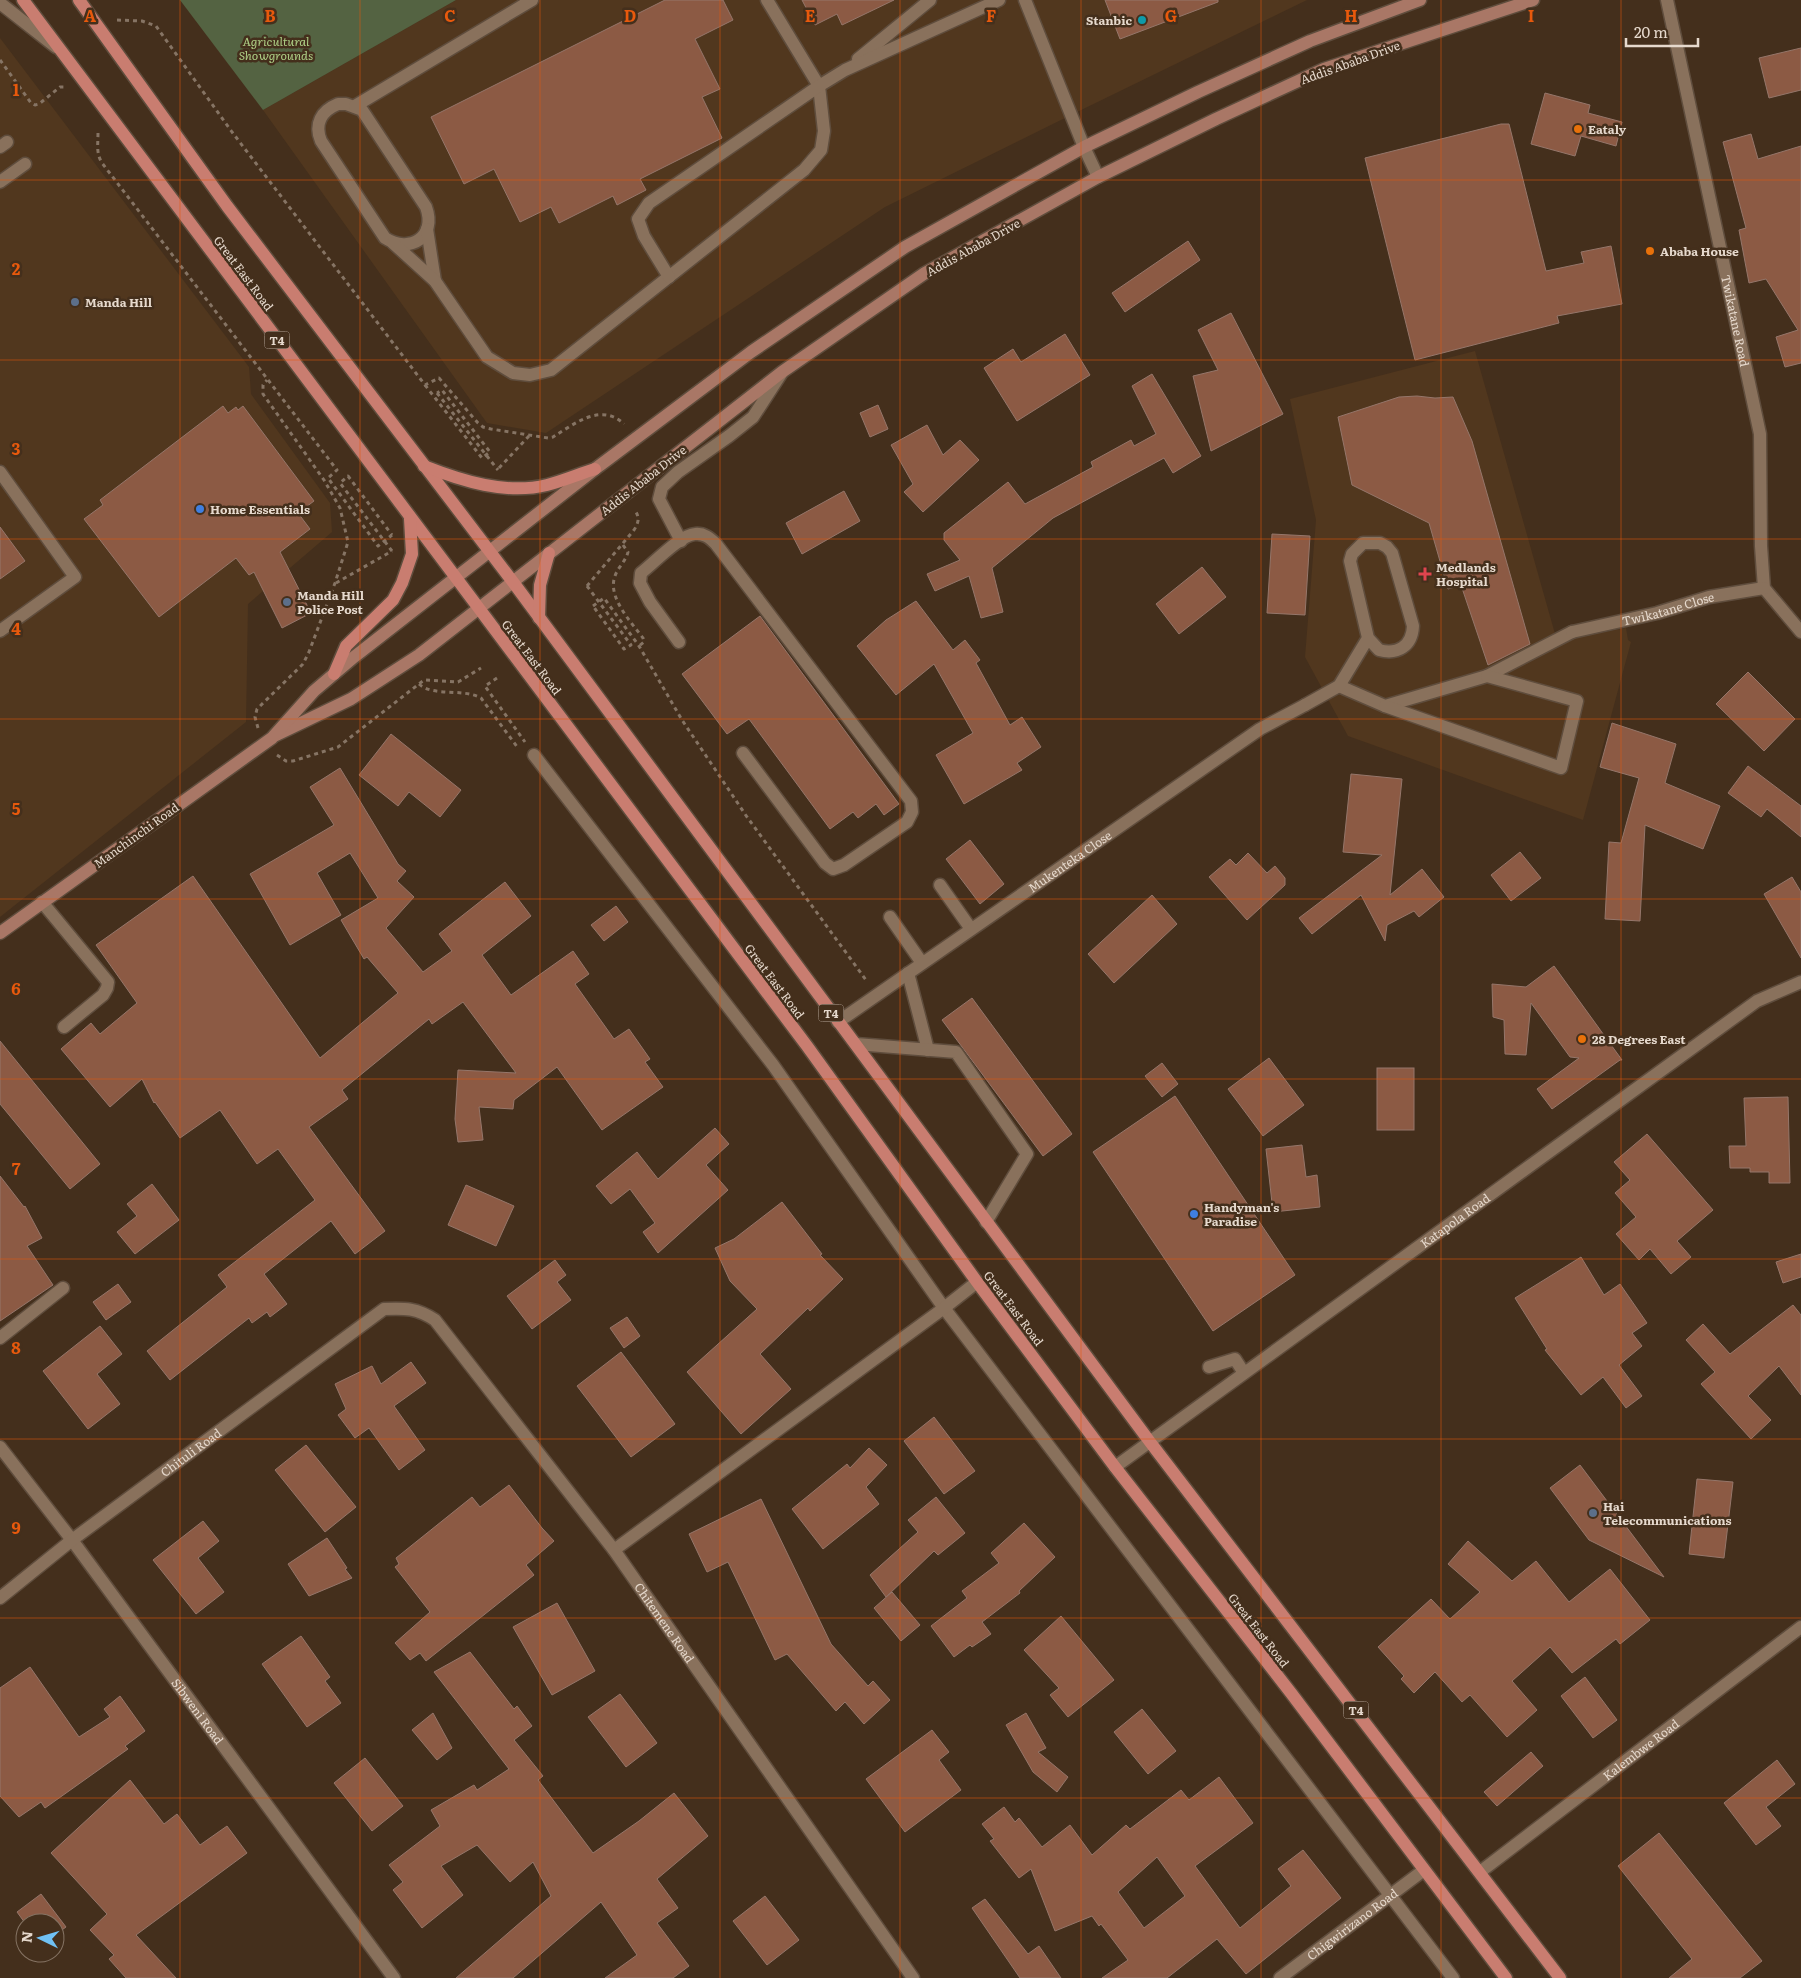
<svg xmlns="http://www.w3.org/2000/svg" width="1801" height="1978" font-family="Literata,serif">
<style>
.built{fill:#51371e}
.green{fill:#546342}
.building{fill:#8c5a44;stroke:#95766a;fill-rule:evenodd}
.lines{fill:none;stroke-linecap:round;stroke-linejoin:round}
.service-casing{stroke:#5f4d3d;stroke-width:15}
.minor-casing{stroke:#5f4d3d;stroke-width:15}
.secondary-casing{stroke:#5f4d3d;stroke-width:15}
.primary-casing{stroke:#5f4d3d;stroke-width:15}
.path{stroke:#867464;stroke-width:3;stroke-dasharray:4 4;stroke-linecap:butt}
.service{stroke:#89715c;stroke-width:12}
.minor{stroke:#89715c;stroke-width:12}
.secondary{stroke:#a97766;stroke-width:12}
.primary{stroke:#c97d70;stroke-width:12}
.path-bridge{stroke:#867464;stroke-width:3;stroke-dasharray:4 4;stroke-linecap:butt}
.grid{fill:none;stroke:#e8590c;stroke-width:1;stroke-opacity:0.55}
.culture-dot{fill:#0f9aa8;stroke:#442f1c;stroke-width:2}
.food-dot{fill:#e8710a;stroke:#442f1c;stroke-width:2}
.service-dot{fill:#5c6f8a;stroke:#442f1c;stroke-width:2}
.shop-dot{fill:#3f7fe0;stroke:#442f1c;stroke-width:2}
.health-dot{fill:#e0444e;stroke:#442f1c;stroke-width:2}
.labels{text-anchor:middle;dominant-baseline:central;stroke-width:5;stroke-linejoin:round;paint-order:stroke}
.shield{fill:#442f1c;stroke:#b5a698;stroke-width:1}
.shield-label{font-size:11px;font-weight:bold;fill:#e6d9cd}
.poi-label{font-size:12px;font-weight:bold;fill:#e6d9cd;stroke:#442f1c;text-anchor:start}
.park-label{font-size:12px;font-style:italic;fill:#adce85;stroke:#442f1c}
.street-label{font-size:12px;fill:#e6d9cd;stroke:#442f1c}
.grid-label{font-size:16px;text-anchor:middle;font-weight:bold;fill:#e8590c;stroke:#442f1c;stroke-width:5;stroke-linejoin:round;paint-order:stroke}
</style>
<rect width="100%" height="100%" fill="#442f1c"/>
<g class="built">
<path d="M456 0H1020L1067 117 885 207 546 433 487 423 263 110Z"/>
<path d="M1030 0H1307L1075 113Z"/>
<path d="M0 38 249 367 251 394 330 503 332 532 248 604 246 722 0 917Z"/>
<path d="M1475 351 1557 641 1626 628 1628 640 1631 642 1583 820 1348 736 1305 657 1316 520 1290 399Z"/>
</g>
<path class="green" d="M180 0H456L263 110Z"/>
<g class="building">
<path d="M665 0H723L733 20 695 39 720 89 702 97 722 138 640 179 646 190 617 205 613 196 559 223 551 207 520 222 494 169 464 184 431 117Z"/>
<path d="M802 0H894L842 25 837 14 815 25Z"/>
<path d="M1105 0H1218V2L1120 39Z"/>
<path d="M1801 48V90L1769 98 1759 58Z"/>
<path d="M1545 93 1590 105 1588 113 1622 122 1616 146 1581 136 1575 156 1531 144Z"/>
<path d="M1501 124H1509L1546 271 1584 263 1581 252 1611 246 1622 304 1557 316 1559 323 1415 360 1365 158Z"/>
<path d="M1751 134 1758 159 1801 146V363L1785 367 1776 337 1798 330 1766 279 1749 283 1739 230 1746 228 1723 142Z"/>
<path d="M1188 241 1200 260 1125 312 1112 293Z"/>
<path d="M1231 313 1283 414 1211 451 1193 376 1218 370 1198 330Z"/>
<path d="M1065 334 1090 375 1017 421 984 368 1013 349 1021 362Z"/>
<path d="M1152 374 1201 456 1173 473 1164 458 1053 518 992 568 1003 612 981 618 969 576 935 591 927 574 960 560 944 540V533L1008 482 1025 504 1093 467 1091 462 1131 440 1134 446 1156 434 1132 386Z"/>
<path d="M1417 396 1435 398 1453 397 1472 441 1530 644 1488 665 1461 585 1448 589 1429 523 1352 485 1338 417 1399 397Z"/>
<path d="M878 405 888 429 870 437 860 413Z"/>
<path d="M223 406 228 413 236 407 238 410 243 406 314 501 298 513 310 529 280 552 311 613 282 628 254 572 249 575 236 558 159 617 84 519 103 505 100 500Z"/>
<path d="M927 425 943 455 960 440 979 460 923 512 904 492 913 484 891 445Z"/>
<path d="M844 491 860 521 802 554 786 523Z"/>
<path d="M0 527 25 561 0 579Z"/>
<path d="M1272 534 1310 536 1305 615 1267 613Z"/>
<path d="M1202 567 1226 597 1179 634 1156 604Z"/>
<path d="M916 601 953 650 965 640 980 660 976 663 1010 725 1022 717 1041 747 1017 763 1022 770 964 804 936 755 973 733 934 664 896 695 857 646 886 620Z"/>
<path d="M760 616 899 804 884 815 876 804 858 818 853 812 830 829 749 719 727 734 682 674Z"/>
<path d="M1748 672 1795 719 1764 751 1716 704Z"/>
<path d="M1612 723 1676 744 1665 783 1720 806 1703 849 1645 825 1640 921 1605 919 1609 842 1621 843 1639 778 1600 767Z"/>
<path d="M391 734 461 790 440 817 409 792 398 806 359 775Z"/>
<path d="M1748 766 1801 806V837L1767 809 1761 817 1728 793Z"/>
<path d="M340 768 398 864 406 871 397 881 414 897 386 928 423 972 452 951 439 934 505 882 531 916 482 955 511 995 573 951 589 974 575 984 614 1039 629 1029 650 1059 645 1062 663 1087 602 1130 557 1067 514 1100 513 1109 479 1107 483 1140 458 1142 455 1119 458 1070 516 1073 463 1002 432 1024 429 1019 342 1090 348 1099 309 1127 385 1231 355 1254 331 1221 264 1274 287 1304 270 1317 267 1312 252 1323 249 1318 170 1380 147 1351 227 1287 218 1275 315 1200 278 1149 257 1164 220 1110 180 1138 155 1102 154 1103 142 1079 110 1107 61 1049 91 1023 100 1034 137 1003 96 945 193 876 320 1058 398 993 367 957 364 959 341 920 378 898 350 853 317 873 341 915 290 945 250 874 334 825 310 787Z"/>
<path d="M1351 774 1402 779 1390 895 1422 869 1444 897 1419 917 1414 911 1387 925 1385 941 1361 895 1312 934 1299 918 1382 855 1343 852Z"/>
<path d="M970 840 1004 884 980 904 946 859Z"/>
<path d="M1520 852 1541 878 1511 901 1491 875Z"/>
<path d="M1248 853 1267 873 1275 866 1285 878V885L1247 920 1209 877 1230 859 1236 865Z"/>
<path d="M1792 877 1801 892V958L1764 894Z"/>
<path d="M1152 895 1177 924 1114 983 1088 954Z"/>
<path d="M616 906 628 922 604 941 591 925Z"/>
<path d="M1554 966 1622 1060H1620L1552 1109 1537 1089 1579 1058 1570 1057 1531 1003 1526 1055 1505 1054 1504 1020 1493 1017 1492 984 1526 987Z"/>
<path d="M972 998 1072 1134 1043 1156 942 1020Z"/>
<path d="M0 1041 100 1164 70 1189 0 1104Z"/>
<path d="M1269 1058 1304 1105 1263 1136 1228 1089Z"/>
<path d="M1162 1063 1178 1084 1162 1097 1145 1076Z"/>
<rect x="1377" y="1068" width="37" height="62"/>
<path d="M1175 1096 1295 1275 1213 1331 1093 1152Z"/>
<path d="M1788 1097 1790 1183H1769V1172H1750V1168H1730L1729 1146H1746L1744 1098Z"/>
<path d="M715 1128 729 1144 706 1165 728 1190 658 1253 643 1232 655 1223 630 1189 611 1204 596 1186 637 1152 658 1179Z"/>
<path d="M1647 1134 1713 1210 1677 1241 1691 1257 1671 1274 1650 1249 1639 1260 1616 1234 1636 1217 1615 1193 1630 1180 1614 1162Z"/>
<path d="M1302 1145 1306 1177 1317 1175 1320 1207 1273 1212 1266 1149Z"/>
<path d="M0 1176 24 1207 25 1206 42 1238 27 1246 53 1285 0 1321Z"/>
<path d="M152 1184 179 1220 135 1254 117 1232 137 1216 127 1204Z"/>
<path d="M466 1185 514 1206 496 1246 448 1225Z"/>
<path d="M782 1202 822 1254 820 1255 843 1279 810 1311 808 1308 760 1354 791 1389 741 1434 687 1372 757 1309 730 1281 715 1248 734 1239Z"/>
<path d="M1801 1254V1277L1783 1283 1776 1262Z"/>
<path d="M1581 1257 1604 1295 1620 1284 1647 1323 1632 1333 1642 1346 1619 1365 1642 1396 1626 1408 1603 1377 1581 1395 1545 1350 1547 1349 1515 1298Z"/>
<path d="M555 1260 566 1275 557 1282 571 1300 532 1329 507 1296Z"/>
<path d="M118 1284 131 1302 106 1320 93 1302Z"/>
<path d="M1793 1305 1801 1315V1395L1779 1366 1748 1396 1771 1420 1751 1439 1701 1384 1715 1372 1686 1340 1703 1324 1730 1354Z"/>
<path d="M627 1317 640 1336 624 1348 610 1328Z"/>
<path d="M100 1326 122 1354 97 1374 120 1404 88 1429 43 1371Z"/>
<path d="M621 1352 675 1424 631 1457 577 1386Z"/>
<path d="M411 1362 426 1383 394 1406 425 1450 399 1470 369 1428 355 1438 338 1415 346 1409 335 1384 372 1366 381 1384Z"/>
<path d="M934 1417 975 1471 944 1494 904 1441Z"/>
<path d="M306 1445 356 1507 325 1532 275 1470Z"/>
<path d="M869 1448 887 1465 866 1487 879 1504 823 1549 792 1509 847 1464 850 1468Z"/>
<path d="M1580 1465 1664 1577 1589 1540 1550 1488Z"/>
<path d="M1697 1479 1733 1482 1724 1558 1689 1554Z"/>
<path d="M509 1485 542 1528 554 1541 526 1565 534 1575 426 1661 420 1653 410 1660 395 1643 430 1612 395 1567 399 1564 396 1558 472 1497 480 1507Z"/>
<path d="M936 1497 965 1533 938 1555 934 1551 886 1597 870 1575 918 1532 908 1520Z"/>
<path d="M761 1499 831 1644 868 1686 873 1681 890 1700 864 1724 845 1702 836 1711 787 1654 775 1660 728 1562 707 1572 689 1534Z"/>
<path d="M203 1521 219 1541 198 1558 224 1592 196 1614 153 1560Z"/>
<path d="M1024 1523 1055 1557 1019 1591 1020 1593 982 1622 991 1634 972 1647 970 1645 954 1657 931 1626 967 1598 962 1591 999 1563 991 1553Z"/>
<path d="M327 1538 347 1568 345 1569 352 1578 309 1596 288 1564Z"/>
<path d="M1468 1541 1512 1581 1536 1561 1569 1602 1610 1569 1650 1620 1620 1644 1616 1639 1572 1673 1550 1647 1512 1681 1537 1710 1507 1737 1470 1695 1462 1702 1435 1672 1414 1693 1401 1679 1404 1676 1378 1647 1431 1599 1450 1619 1480 1592 1448 1564Z"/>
<path d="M892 1592 920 1625 901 1641 874 1608Z"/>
<path d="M557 1603 595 1671 552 1695 513 1627Z"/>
<path d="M1061 1616 1114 1680 1068 1717 1050 1695 1059 1688 1024 1650Z"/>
<path d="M301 1636 330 1677 325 1681 341 1703 307 1727 262 1664Z"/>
<path d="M470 1652 514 1709 517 1706 532 1726 514 1740 543 1776 538 1780 593 1853 639 1821 674 1793 708 1836 657 1879 678 1908 657 1923 689 1966 673 1978H605L637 1955 601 1902 513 1978H456L551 1896 533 1862 510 1882 477 1845 441 1866 463 1895 422 1928 393 1890 403 1882 389 1865 440 1826 431 1810 474 1785 477 1790 509 1769 434 1672Z"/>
<path d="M30 1667 79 1737 110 1717 104 1709 120 1696 145 1731 125 1746 128 1749 45 1808 41 1802 19 1817 0 1796V1688Z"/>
<path d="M1585 1677 1617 1720 1593 1738 1561 1696Z"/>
<path d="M620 1694 657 1743 626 1767 588 1717Z"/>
<path d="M1142 1709 1176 1751 1148 1774 1114 1732Z"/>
<path d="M433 1713 452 1748 437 1760 412 1730Z"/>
<path d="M1026 1713 1046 1748 1038 1752 1068 1777 1057 1792 1033 1772 1006 1725Z"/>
<path d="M932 1730 949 1752 939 1760 961 1790 905 1832 866 1779Z"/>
<path d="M1531 1752 1543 1766 1497 1806 1484 1792Z"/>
<path d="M365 1758 403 1806 372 1831 334 1783Z"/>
<path d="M1777 1760 1795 1784 1766 1807 1781 1826 1756 1845 1724 1803Z"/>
<path d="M1219 1777 1253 1823 1195 1866 1240 1928 1291 1886 1278 1869 1303 1850 1341 1898 1246 1974 1217 1939 1167 1978H1102L1128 1960 1101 1924 1099 1926 1092 1916 1055 1931 1031 1869 1019 1878 990 1841 994 1839 982 1824 1004 1807 1015 1822 1019 1818 1042 1847 1070 1825 1092 1855 1126 1825 1130 1829 1181 1790 1189 1800ZM1157 1857 1185 1896 1144 1928 1118 1892Z"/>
<path d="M130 1780 164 1824 177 1814 200 1845 227 1826 247 1853 136 1935 176 1978H126L109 1959 114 1955 90 1930 107 1914 51 1853Z"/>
<path d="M1659 1833 1762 1961 1740 1978H1669L1692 1959 1618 1866Z"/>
<path d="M41 1894 66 1927 55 1935V1923H25L17 1912Z"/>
<path d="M765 1896 799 1940 767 1965 733 1921Z"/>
<path d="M985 1899 1028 1954 1039 1946 1061 1978H1020L972 1908Z"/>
</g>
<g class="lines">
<g class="service-casing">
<g id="service">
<path d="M0 3 56 47"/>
<path d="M858 59 930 0"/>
<path d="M338 104H346L362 110 426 207C437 237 410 254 385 238L321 141C314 124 321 111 338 104Z"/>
<path d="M355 106 532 0"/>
<path d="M0 147 7 142"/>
<path d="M0 182 25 164"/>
<path d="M427 229 435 281"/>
<path d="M393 243 435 281 487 357 513 373 530 375 551 370 804 170 821 150 824 131 819 86 767 0"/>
<path d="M669 277 644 236 638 219 649 203 819 86 845 70 999 0"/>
<path d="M0 472 75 577 0 631"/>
<path d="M681 541 659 499 662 487 678 472 729 436 753 417 781 374"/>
<path d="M679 642 650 602 640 583 641 573C654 563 680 535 695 534 704 533 710 538 716 544L911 801 912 812 907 822 844 865 833 869 825 863 743 753"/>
<path d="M1339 686 1385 706 1487 676 1572 632"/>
<path d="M1305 705 1339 686 1368 638 1350 561 1352 554 1363 543H1380L1387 547 1392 553 1413 626C1412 646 1398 655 1379 650L1368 638"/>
<path d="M1385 706 1561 768 1577 701 1487 676"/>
<path d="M940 885 971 929"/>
<path d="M42 902 108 982 107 988 103 995 64 1027"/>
<path d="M890 917 922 963"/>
<path d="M908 973 928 1050"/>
<path d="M856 1044 956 1052 1027 1154 986 1222"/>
<path d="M0 1338 63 1288"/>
<path d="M1209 1367 1235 1359 1244 1373"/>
</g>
</g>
<g class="minor-casing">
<g id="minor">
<path d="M1025 0 1084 147 1098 177"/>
<path id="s1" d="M1667 0 1760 434 1761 546 1764 588 1801 632"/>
<path id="s2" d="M1572 632 1657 613 1709 597 1764 588"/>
<path d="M534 755 773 1065 944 1308 1453 1978"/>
<path id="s3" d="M838 1022 1260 729 1305 705"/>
<path id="s4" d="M0 1447 72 1540 394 1978"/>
<path id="s5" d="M1115 1467 1757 1001 1801 982"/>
<path d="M614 1550 944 1308 977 1282"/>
<path id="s6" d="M0 1598 72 1540 384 1309C405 1308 417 1308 435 1320L614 1550 913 1978"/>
<path id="s7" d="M1480 1872 1801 1627"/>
<path id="s8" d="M1280 1978 1424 1870"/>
</g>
</g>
<g class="secondary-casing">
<g id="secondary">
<path d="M276 735 351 699 419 655 782 372 925 273 1098 177 1216 119 1324 69 1533 0"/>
<path d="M0 933 272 738 314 691 354 657 595 469 751 352 905 247 1084 147 1198 92 1310 41 1420 0"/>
</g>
</g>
<g class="primary-casing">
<g id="primary">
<path d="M23 0 807 1046 977 1282 1115 1467 1291 1693 1506 1978"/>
<path d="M79 0 227 206 513 582 1150 1442 1560 1978"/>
<path d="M424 466C462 481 506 495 547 485 563 481 579 474 595 469"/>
<path d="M539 618 540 585 549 553"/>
<path d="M334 674 346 646 393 600 402 583 412 554 410 519"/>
</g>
</g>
<g class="path">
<path d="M117 20 142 21 156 26 232 132 425 385 439 378 478 423 483 427 491 429 548 438 553 437C574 424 601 402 624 424"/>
<path d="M0 60 31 103 35 105 39 104 60 87H66"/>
<path d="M98 133C98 145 96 153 102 163L337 470 328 478 378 546 392 535"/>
<path d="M425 385 482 458 490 452 442 390 437 393"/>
<path d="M499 468 529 436"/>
<path d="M623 545 628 552C626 561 618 567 615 576 607 597 631 622 643 638L644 642 639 646"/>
<path d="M336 583 392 551"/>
<path d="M587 586 634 530C639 522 640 517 634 509"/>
<path d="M593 606 604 598 639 646 682 720 747 817 866 980"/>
<path d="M497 678 485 686 525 742"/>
<path d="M419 684C433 697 463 688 481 698L518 748"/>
<path d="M258 728 255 717 257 709 303 664 309 652 335 583 348 542 340 508 324 480 263 394V385L267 380"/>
<path d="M277 755 286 761H293L338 747 424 680 458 682 481 668"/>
</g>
<use href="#service" class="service"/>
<use href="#minor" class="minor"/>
<use href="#secondary" class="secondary"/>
<use href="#primary" class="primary"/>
<g class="path-bridge">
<path d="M437 393 498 470"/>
<path d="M392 551 340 483 348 476 392 535"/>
<path d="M587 586 631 645 624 649 593 606"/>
</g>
</g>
<path class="grid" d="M180 0V1978M360 0V1978M540 0V1978M720 0V1978M900 0V1978M1081 0V1978M1261 0V1978M1441 0V1978M1621 0V1978M0 180H1801M0 360H1801M0 539H1801M0 719H1801M0 899H1801M0 1079H1801M0 1259H1801M0 1439H1801M0 1618H1801M0 1798H1801"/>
<circle class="culture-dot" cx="1142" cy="20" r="5"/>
<g class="food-dot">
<circle cx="1578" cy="129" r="5"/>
<circle cx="1650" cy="251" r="5"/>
<circle cx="1582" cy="1039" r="5"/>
</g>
<g class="service-dot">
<circle cx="75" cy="302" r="5"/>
<circle cx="287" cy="602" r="5"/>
<circle cx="1593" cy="1513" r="5"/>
</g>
<g class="shop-dot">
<circle cx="200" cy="509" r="5"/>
<circle cx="1194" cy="1214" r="5"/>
</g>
<path class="health-dot" d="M1422.5 566.5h5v5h5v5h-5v5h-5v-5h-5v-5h5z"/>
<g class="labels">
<g class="shield">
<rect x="264.5" y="331.5" width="25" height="17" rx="4"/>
<rect x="818.5" y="1004.5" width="25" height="17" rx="4"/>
<rect x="1343.5" y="1701.5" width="25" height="17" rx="4"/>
</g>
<g class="shield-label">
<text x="277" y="340">T4</text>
<text x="831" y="1013">T4</text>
<text x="1356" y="1710">T4</text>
</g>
<g class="poi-label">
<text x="1132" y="20" text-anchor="end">Stanbic</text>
<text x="1588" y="129">Eataly</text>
<text x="1660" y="251">Ababa House</text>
<text x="85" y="302">Manda Hill</text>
<text x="210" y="509">Home Essentials</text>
<text x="1436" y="567">Medlands<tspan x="1436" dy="14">Hospital</tspan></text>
<text x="297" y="595">Manda Hill<tspan x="297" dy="14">Police Post</tspan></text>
<text x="1592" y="1039">28 Degrees East</text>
<text x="1204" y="1207">Handyman's<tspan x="1204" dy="14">Paradise</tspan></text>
<text x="1603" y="1506">Hai<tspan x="1603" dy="14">Telecommunications</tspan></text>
</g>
<g class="park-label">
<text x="276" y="41">Agricultural<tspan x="276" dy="14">Showgrounds</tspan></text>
</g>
<g class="street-label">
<text transform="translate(1350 62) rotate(-20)">Addis Ababa Drive</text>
<text transform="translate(973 247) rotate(-29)">Addis Ababa Drive</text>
<text transform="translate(244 273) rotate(53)">Great East Road</text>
<text stroke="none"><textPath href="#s1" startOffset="328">Twikatane Road</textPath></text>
<text transform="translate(643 480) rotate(-38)">Addis Ababa Drive</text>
<text stroke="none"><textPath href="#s2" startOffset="99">Twikatane Close</textPath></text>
<text transform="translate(532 657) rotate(53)">Great East Road</text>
<text transform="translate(136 835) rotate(-36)">Manchinchi Road</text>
<text stroke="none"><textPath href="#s3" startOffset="282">Mukenteka Close</textPath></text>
<text transform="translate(775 981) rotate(53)">Great East Road</text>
<text stroke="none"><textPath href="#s5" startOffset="420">Katapola Road</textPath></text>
<text transform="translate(1014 1308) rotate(53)">Great East Road</text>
<text stroke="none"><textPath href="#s6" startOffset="240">Chituli Road</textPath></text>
<text stroke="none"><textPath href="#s6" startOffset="914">Chitemene Road</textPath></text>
<text transform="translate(1259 1630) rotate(52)">Great East Road</text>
<text stroke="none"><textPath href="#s4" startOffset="330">Sibweni Road</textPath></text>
<text stroke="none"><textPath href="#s7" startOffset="202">Kalembwe Road</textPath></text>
<text stroke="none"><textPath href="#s8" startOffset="90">Chigwirizano Road</textPath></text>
</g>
</g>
<g class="grid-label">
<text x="90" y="22">A</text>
<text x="270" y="22">B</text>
<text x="450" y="22">C</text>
<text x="630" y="22">D</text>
<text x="810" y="22">E</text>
<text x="991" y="22">F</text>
<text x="1171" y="22">G</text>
<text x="1351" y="22">H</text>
<text x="1531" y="22">I</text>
<text x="16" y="96">1</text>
<text x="16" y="275">2</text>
<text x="16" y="455">3</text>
<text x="16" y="635">4</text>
<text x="16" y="815">5</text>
<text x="16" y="995">6</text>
<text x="16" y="1175">7</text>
<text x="16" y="1354">8</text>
<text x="16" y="1534">9</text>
</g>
<g transform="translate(40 1938) rotate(275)"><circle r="24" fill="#442f1c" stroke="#857363"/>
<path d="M0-4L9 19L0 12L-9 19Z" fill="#70c1f4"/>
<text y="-8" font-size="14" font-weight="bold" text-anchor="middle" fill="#e6d9cd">N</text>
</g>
<path d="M1626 38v8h72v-8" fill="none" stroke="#e6d9cd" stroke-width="2.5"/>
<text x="1634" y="38" font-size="15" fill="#e6d9cd" stroke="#442f1c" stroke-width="4" paint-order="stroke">20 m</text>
</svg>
